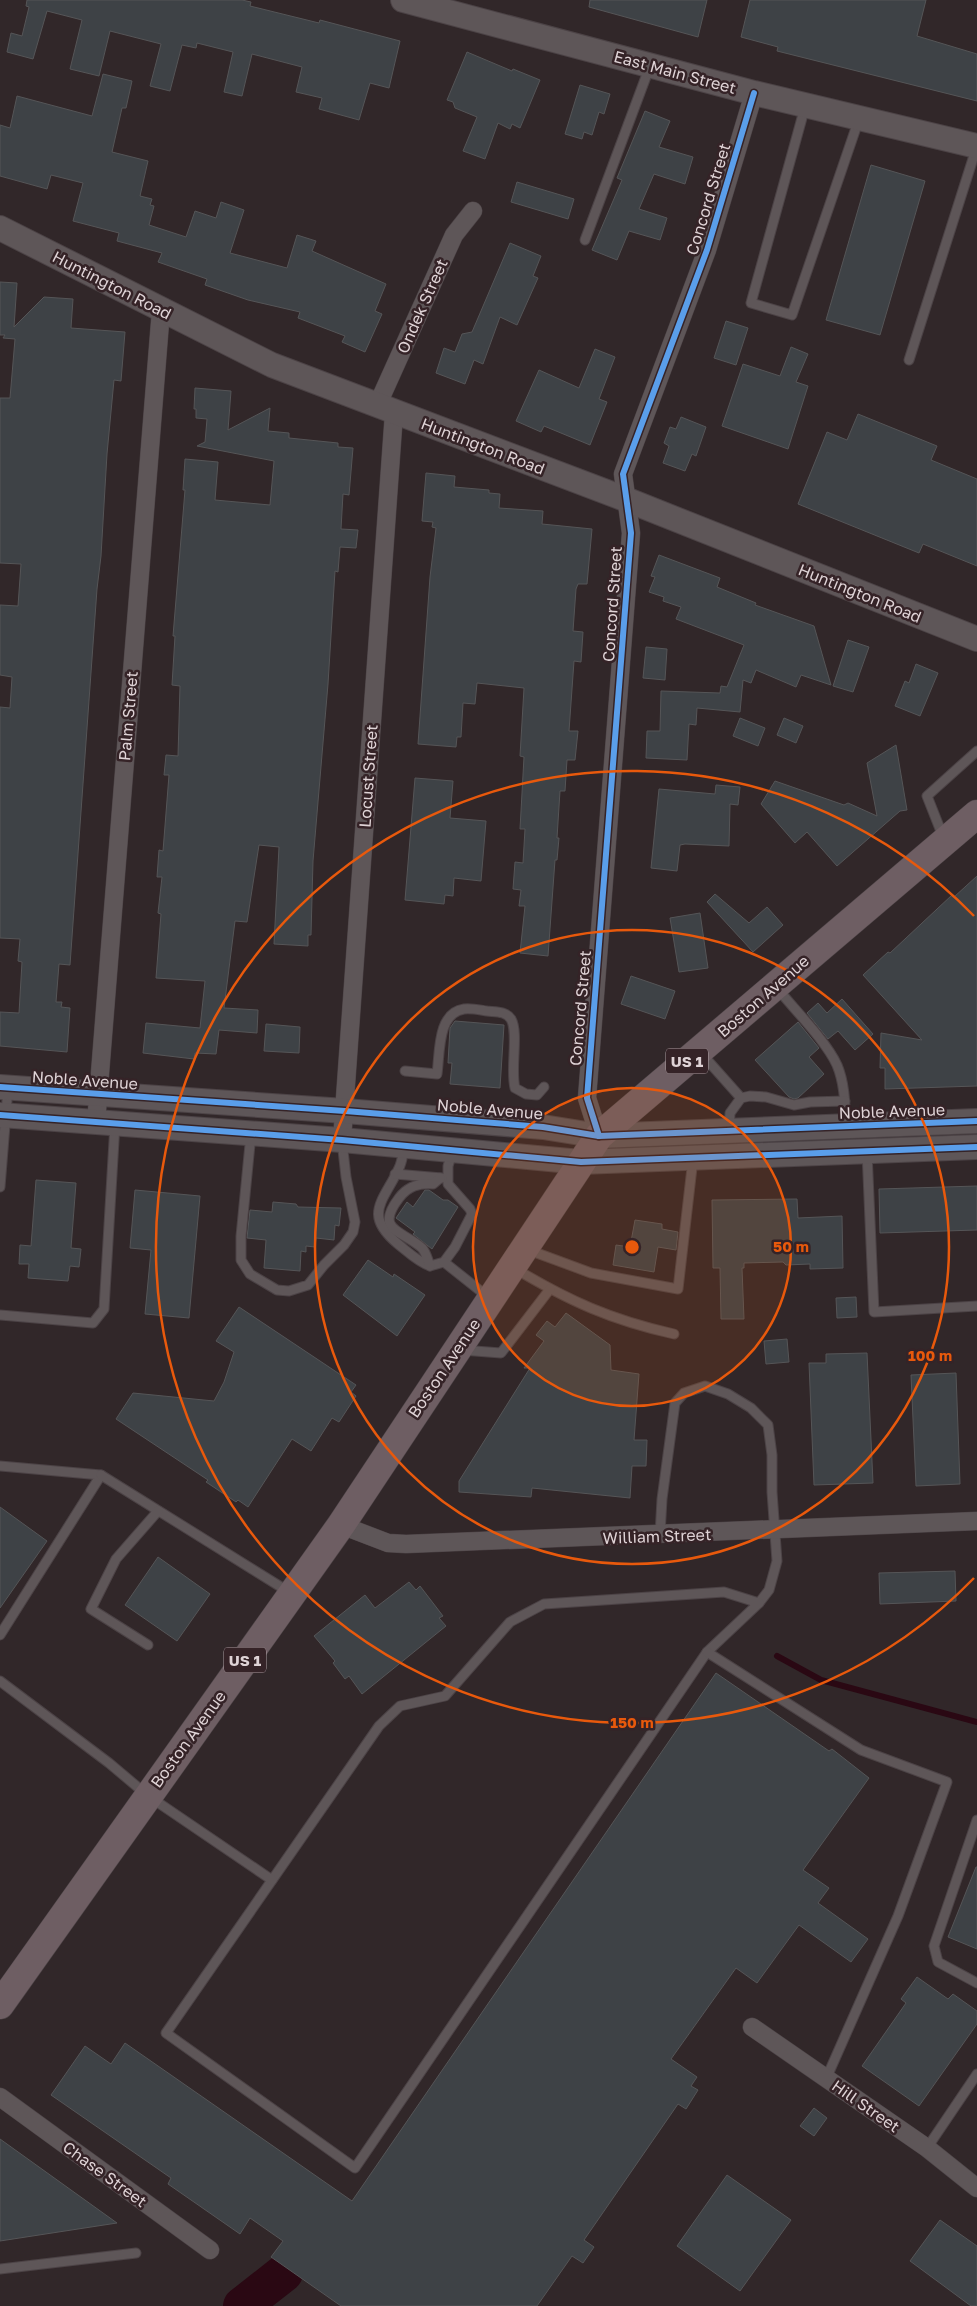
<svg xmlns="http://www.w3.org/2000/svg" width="977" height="2306" font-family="'Golos Text',sans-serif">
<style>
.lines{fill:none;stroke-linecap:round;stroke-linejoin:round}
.stream{stroke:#2a0813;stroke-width:6}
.river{stroke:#2a0813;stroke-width:38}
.building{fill:#3e4246;stroke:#555557}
.lane-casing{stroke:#4c4346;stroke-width:11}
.street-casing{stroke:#4c4346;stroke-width:19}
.secondary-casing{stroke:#4c4346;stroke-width:26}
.primary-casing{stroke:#4c4346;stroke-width:29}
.lane{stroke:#5e5658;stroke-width:9}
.street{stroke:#5e5658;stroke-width:18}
.secondary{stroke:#5e5658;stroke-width:24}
.primary{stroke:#6e5e63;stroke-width:28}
.cycleway-casing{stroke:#352327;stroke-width:9}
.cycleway{stroke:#5a9eea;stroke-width:6}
.ring{fill:none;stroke:#e8590c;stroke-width:2.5}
.labels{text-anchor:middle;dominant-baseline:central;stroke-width:5;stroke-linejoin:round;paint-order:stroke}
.shield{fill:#352327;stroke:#ac9ea2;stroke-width:1}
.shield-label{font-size:15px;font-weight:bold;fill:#dfd3d6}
.street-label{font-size:16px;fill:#dfd3d6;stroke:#352327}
.centre{fill:#e8590c;stroke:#352327;stroke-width:2.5}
.ring-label{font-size:15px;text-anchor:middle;font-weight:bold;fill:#e8590c;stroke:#352327;stroke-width:5;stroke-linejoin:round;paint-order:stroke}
</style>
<rect width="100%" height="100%" fill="#312729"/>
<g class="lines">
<path class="stream" d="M777 1656 821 1680 977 1722"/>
<path class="river" d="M242 2306 284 2273"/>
</g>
<g class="building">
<path d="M27 0H242L251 2 250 6 319 23 320 20 400 41 389 88 370 83 359 120 319 109 322 98 296 92 302 67 252 54 242 96 224 92 233 52 197 43 196 48 182 45 170 91 150 86 161 44 110 31 99 76 70 69 82 20 47 11 33 59 7 52 11 33 22 36 29 7 26 6Z"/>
<path d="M590 0H707L698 37 589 7Z"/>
<path d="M750 0H926L917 36 977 54V101L777 51 778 47 741 37Z"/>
<path d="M467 52 512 71 513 69 540 80 520 128 512 124 510 129 498 123 485 159 463 151 477 117 455 108 453 102 447 100Z"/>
<path d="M103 74 132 81 126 108H122L112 152 148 161 140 196 152 199 150 205 154 206 149 225 186 237 195 211 216 218 221 202 244 210 230 253 287 268 297 235 316 241 312 251 386 284 375 311 382 314 365 352 342 342 345 336 298 318 300 312 248 300 205 285 207 279 158 262 162 253 117 241 119 233 73 221 83 183 51 175 47 189 0 176V125L10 128 17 96 92 116Z"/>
<path d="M580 85 610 94 604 114 599 112 592 135 584 132 582 139 565 134Z"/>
<path d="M645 111 670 121 659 147 693 157 685 184 654 174 639 209 667 218 660 240 629 231 617 260 592 250 622 180 617 178Z"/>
<path d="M871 165 925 181 880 335 826 320Z"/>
<path d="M517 182 574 199 568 219 511 202Z"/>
<path d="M510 243 541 256 533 276 538 278 517 325 500 317 483 364 474 360 465 384 436 373 444 348 455 352 462 334 472 332Z"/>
<path d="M0 282 17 283 14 327 44 297 73 299 71 328 125 332 121 381 114 380 107 454 101 556 97 589 70 965 59 964 56 1002H62L61 1007 70 1008 67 1052 0 1046V1012L19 1013 22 962 18 961 20 939 0 938V707L10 708 12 677 0 675V605L18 606 21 564 0 563V398H10L15 339 3 338 5 335H0Z"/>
<path d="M726 321 748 328 736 365 714 358Z"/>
<path d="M791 347 808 354 796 382 808 386 788 449 722 426 743 364 780 376Z"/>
<path d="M595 349 615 357 599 399 607 402 590 445 544 426 541 432 516 421 539 370 579 388Z"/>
<path d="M195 388 231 391 228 430 270 408 268 431 289 433V438L338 443V447L353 448 349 495 343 494 341 529 358 530 356 548 340 547 338 572 335 571 328 684 313 861 311 935H308V946L274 944 279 847 259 845 247 922 235 921 224 1008 258 1010 257 1033 219 1030 216 1054 195 1053 194 1059 143 1053 146 1023 200 1028 205 981 156 978 161 914 158 913 162 877H157L159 850 163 851 169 775H164L166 755 178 756 180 686 172 685 175 636H173L185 490H183L185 459 218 462 215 500 270 505 274 461 197 446 205 442 207 419 196 418V409H194Z"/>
<path d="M858 414 937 446 931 460 977 479V566L923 544 919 553 798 504 827 432 847 440Z"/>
<path d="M681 417 706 427 696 456 692 454 685 471 663 463 669 446 664 443 670 427 676 429Z"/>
<path d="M426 473 455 476 454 487 489 490V493L500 494 499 508 543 511 542 524 592 529 587 584H578L576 589 573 631 583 632 581 662 574 661 569 731H578L575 760H567L565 791H560L557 838H559L557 860H555L548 956 520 953 525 906H519L521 890 513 889 515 862 523 863 525 829H520L524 757 520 756 524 688 477 683 475 704 463 703 461 737H457L456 747 418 744 430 577 436 528 432 527 433 522 422 521Z"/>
<path d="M659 555 720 578 717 587 756 603 755 605 814 626 831 685 801 675 796 687 756 670 751 683 743 680 740 712 697 708 696 725 689 724 687 760 646 758 647 731H660L661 691 720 693 721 686 727 687 744 645 676 619 681 607 663 601 664 597 649 592 655 577 651 576Z"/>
<path d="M848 640 869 647 853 692 833 686Z"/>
<path d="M646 647 667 649 665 680 643 678Z"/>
<path d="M916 664 938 673 920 716 895 706 905 681 909 683Z"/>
<path d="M740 718 765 728 758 746 733 736Z"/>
<path d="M784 718 803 726 796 743 777 735Z"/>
<path d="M896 745 907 810 900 811 837 866 807 832 795 843 761 804 775 781 844 805 848 803 877 816 867 763Z"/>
<path d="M415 778 453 781 450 818 486 821 481 881 454 878 453 896 445 895 444 904 405 900Z"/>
<path d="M716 785 740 787 738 805 730 804 729 846 685 844 680 845 677 871 651 868 659 789 715 794Z"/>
<path d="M977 876V1086L885 1089V1068H880L881 1033 922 1040 863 975 888 952 890 953 952 895 954 897Z"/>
<path d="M715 894 749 923 767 907 783 925 753 952 707 902Z"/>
<path d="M700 913 708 968 679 972 670 918Z"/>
<path d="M631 976 675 991 665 1019 621 1004Z"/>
<path d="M842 999 873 1034 855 1050 838 1031 828 1039 807 1013 818 1003 827 1013Z"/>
<path d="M455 1021 504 1025 500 1088 450 1084 452 1063H448L450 1028Z"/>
<path d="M798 1022 819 1048 809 1057 824 1074 798 1098 794 1099 789 1097 755 1060Z"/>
<path d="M266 1024 300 1027 299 1053 264 1051Z"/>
<path d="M36 1180 76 1183 71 1248 81 1249 79 1267 70 1266 68 1281 28 1278 29 1264H19L20 1245 31 1246Z"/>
<path d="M977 1186V1230L880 1233 879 1189Z"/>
<path d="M135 1190 200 1196 189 1318 145 1314 151 1250 130 1248Z"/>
<path d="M425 1190H429L443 1200H448L458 1207 432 1249 413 1234 415 1232 396 1218 407 1202 413 1207Z"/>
<path d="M797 1199 798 1218 842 1216 843 1268 810 1269V1264L786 1265 783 1262 744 1263V1268H742L744 1319H721L720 1268H713L712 1200Z"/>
<path d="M273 1202 296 1204 298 1207 341 1208 339 1226 335 1225 334 1240 316 1238 315 1247 306 1246V1252L301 1251 300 1271 264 1268 266 1240 247 1238 250 1210 272 1212Z"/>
<path d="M635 1220 662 1224V1229L678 1232 676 1250 658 1247 654 1272 613 1265 616 1245 630 1247Z"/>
<path d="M368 1260 393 1277 394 1274 425 1295 397 1336 343 1295Z"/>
<path d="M856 1297 857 1317 837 1318 836 1298Z"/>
<path d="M239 1307 356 1385 351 1392 356 1396 339 1422 332 1418 311 1451 292 1439 248 1507 238 1500 236 1502 206 1482 208 1480 116 1419 133 1393 214 1401 224 1382 234 1352 216 1341Z"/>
<path d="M566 1313 610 1345 611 1370 639 1374 634 1440H647L646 1466H632L630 1498 532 1488 531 1497 459 1492V1481L530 1368H524L544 1341 536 1335 547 1321 555 1327Z"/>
<path d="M787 1339 789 1362 766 1364 764 1341Z"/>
<path d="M867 1353 873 1483 814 1485 809 1363H826V1354Z"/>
<path d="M956 1373 960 1484 916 1486 911 1375Z"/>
<path d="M0 1507 47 1541 0 1608Z"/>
<path d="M158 1557 210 1594 177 1641 125 1605Z"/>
<path d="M955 1571 956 1601 880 1604 879 1573Z"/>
<path d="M409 1582 416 1590 420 1586 443 1616 439 1618 446 1626 362 1694 349 1676 345 1679 333 1663 335 1661 314 1636 365 1595 375 1608Z"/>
<path d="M716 1673 829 1751 832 1749 869 1778 803 1870 829 1888 818 1903 868 1939 851 1962 799 1925 757 1983 736 1968 671 2059 697 2077 691 2086 698 2090 686 2109 678 2104 584 2240 594 2247 583 2263 572 2256 537 2306H341L271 2257 283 2241 250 2218 240 2234 168 2184 171 2178 51 2095 85 2046 111 2064 125 2043 352 2201Z"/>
<path d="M976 1867H977V1949L948 1937Z"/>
<path d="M917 1977 948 1999 953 1994 977 2011V2024L919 2106 862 2066 906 2003 901 1999Z"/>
<path d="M814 2108 827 2118 814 2136 800 2126Z"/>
<path d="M0 2139 117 2223 0 2241Z"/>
<path d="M727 2175 791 2220 740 2291 677 2246Z"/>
<path d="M940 2220 977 2246V2306H971L910 2261Z"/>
</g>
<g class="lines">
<g class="lane-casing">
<g id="lane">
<path d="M805 107 751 303 792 315 859 119"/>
<path d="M585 240 650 66"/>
<path d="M909 360 977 146"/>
<path d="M944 839 927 796 977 751"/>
<path d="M777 988C794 1009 826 1041 837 1065 845 1084 845 1106 846 1126"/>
<path d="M701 1053 741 1098"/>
<path d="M405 1071 437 1074C440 1053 437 1013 464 1009 471 1008 480 1010 487 1011 496 1012 506 1011 511 1019 519 1033 510 1069 515 1088L526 1094 537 1095 544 1087"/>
<path d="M729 1131 730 1113 741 1098 750 1096 766 1097 794 1105 810 1102 845 1101"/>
<path d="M251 1134 241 1236V1260L250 1274 277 1290 289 1291 308 1285 324 1265 344 1245 353 1232 355 1222 346 1177 342 1141"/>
<path d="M405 1146C403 1153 402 1162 399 1168 384 1201 362 1214 398 1244 408 1252 418 1262 430 1266L444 1262 455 1247 472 1214 470 1209 448 1184V1166L453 1150"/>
<path d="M867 1152 874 1312 977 1306"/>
<path d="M395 1174 442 1178"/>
<path d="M0 1187 8 1088"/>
<path d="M526 1249 591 1273 678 1289 693 1159"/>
<path d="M444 1262 488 1297"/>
<path d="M430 1266C428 1261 426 1252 422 1248 402 1230 374 1231 399 1198 408 1186 419 1183 433 1184L440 1178"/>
<path d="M514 1268C569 1301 611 1320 674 1334"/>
<path d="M0 1315 93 1323 104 1309 115 1124"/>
<path d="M462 1350 501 1353 550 1289"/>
<path d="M0 1466 101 1475 0 1635"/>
<path d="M101 1475 289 1592"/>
<path d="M660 1535 662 1499 675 1403 684 1393 705 1386 728 1394 751 1408 768 1425 772 1455V1492L777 1561 769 1590 759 1603"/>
<path d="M724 1592 759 1603 707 1652 355 2168 166 2033 379 1726 400 1706 445 1696 510 1622 544 1604Z"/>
<path d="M148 1645 91 1609 116 1559 158 1511"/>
<path d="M707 1652 861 1750 947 1782 898 1916 826 2079"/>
<path d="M0 1681 109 1763 147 1795 272 1880"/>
<path d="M977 1820 934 1946 938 1962 977 1983"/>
<path d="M927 2148 977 2074"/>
<path d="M0 2269 136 2253"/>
</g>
</g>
<g class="street-casing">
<g id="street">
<path d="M377 406 454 235 473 211"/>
<path d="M96 1123 161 310"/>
<path d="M599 1136 587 1098 631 533 623 474 707 250 754 93"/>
<path d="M342 1140 394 413"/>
<path d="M341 1525 388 1543 406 1544 977 1521"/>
<path d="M752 2027 927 2148 977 2188"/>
<path d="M0 2097 210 2250"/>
</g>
</g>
<g class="secondary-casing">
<g id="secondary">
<path d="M403 0 754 93 977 146"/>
<path d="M0 228 272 365 625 499 977 639"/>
<path d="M0 1087 345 1111 543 1127 599 1136 977 1121"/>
<path d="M0 1115 342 1140 581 1162 977 1147"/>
</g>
</g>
<g class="primary-casing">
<path id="primary" d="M0 2005 341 1525 599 1136 977 814"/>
</g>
<use href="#lane" class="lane"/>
<use href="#street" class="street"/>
<use href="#secondary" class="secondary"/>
<use href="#primary" class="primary"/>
<g class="cycleway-casing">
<g id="cycleway">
<path d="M0 1087 345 1111 543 1127 599 1136 977 1121"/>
<path d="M0 1115 342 1140 581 1162 977 1147"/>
<path d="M599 1136 587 1098 631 533 623 474 707 250 754 93"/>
</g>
</g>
<use href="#cycleway" class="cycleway"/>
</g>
<circle cx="632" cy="1247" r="159" fill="#e8590c" fill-opacity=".12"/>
<g class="ring">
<circle cx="632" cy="1247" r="159"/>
<circle cx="632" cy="1247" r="317"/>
<path d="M974 1578A476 476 0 1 1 974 916"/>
</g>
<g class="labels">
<g class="shield">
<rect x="666" y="1048.5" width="42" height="25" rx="4"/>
<rect x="224" y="1647.5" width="42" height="25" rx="4"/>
</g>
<g class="shield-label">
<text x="687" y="1061">US 1</text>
<text x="245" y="1660">US 1</text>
</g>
<g class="street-label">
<text transform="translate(675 72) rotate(15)">East Main Street</text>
<text transform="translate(708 199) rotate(-73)">Concord Street</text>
<text transform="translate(112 285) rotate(27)">Huntington Road</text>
<text transform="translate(422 306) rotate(-66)">Ondek Street</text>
<text transform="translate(483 446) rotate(21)">Huntington Road</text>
<text transform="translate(860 593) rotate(22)">Huntington Road</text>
<text transform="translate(612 604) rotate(-86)">Concord Street</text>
<text transform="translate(128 716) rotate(-85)">Palm Street</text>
<text transform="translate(368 776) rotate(-86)">Locust Street</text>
<text transform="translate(763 996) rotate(-41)">Boston Avenue</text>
<text transform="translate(580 1008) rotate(-85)">Concord Street</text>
<text transform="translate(85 1080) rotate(4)">Noble Avenue</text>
<text transform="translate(490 1109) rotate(5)">Noble Avenue</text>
<text transform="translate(892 1111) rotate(-2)">Noble Avenue</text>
<text transform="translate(444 1368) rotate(-56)">Boston Avenue</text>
<text transform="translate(657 1536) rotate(-2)">William Street</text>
<text transform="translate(188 1739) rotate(-54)">Boston Avenue</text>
<text transform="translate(866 2106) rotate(35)">Hill Street</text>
<text transform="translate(105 2174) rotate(36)">Chase Street</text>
</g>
</g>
<circle cx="632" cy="1247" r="8" class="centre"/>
<g class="ring-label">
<text x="791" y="1252">50 m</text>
<text x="930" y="1361">100 m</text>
<text x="632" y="1728">150 m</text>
</g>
</svg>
